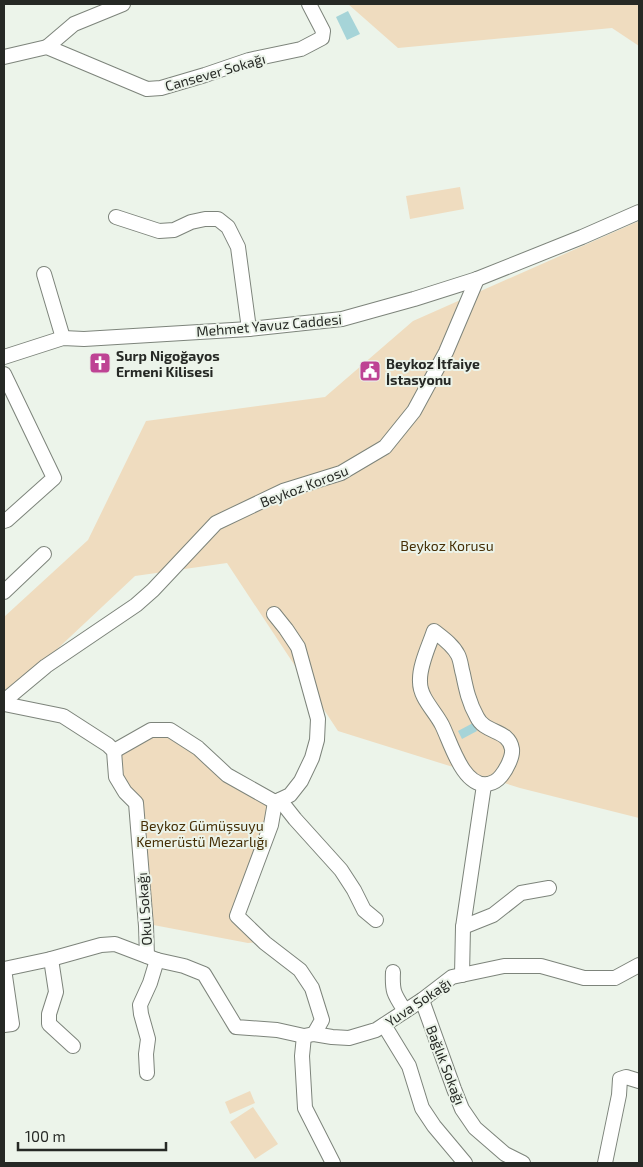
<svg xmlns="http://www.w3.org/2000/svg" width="643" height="1167" font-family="'Exo 2',sans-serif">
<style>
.green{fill:#efdcbf}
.water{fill:#a6d4d8}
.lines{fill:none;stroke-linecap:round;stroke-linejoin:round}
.minor-casing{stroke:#7d847b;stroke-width:16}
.minor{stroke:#fff;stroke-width:14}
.labels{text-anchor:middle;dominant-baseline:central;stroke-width:4;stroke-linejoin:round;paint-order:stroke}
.street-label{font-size:14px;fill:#262925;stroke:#ecf4ea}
.poi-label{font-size:14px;font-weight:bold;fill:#262925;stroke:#ecf4ea;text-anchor:start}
.park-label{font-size:14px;fill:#452e05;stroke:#ecf4ea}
</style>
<rect width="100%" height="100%" fill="#ecf4ea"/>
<g class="green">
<path d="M348 4H639V46L612 28 398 48Z"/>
<path d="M460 187 464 209 410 219 406 196Z"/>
<path d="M639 221V818L520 788 338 731 227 563 135 576 4 699V617L88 540 146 421 325 397 413 321Z"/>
<path d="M151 731H170L272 803 236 916 259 942 248 943 148 924 137 801 127 791 116 752Z"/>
<path d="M250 1091 255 1103 230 1114 225 1102Z"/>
<path d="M253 1107 278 1144 255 1159 230 1122Z"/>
</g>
<g class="water">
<path d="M348 11 360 34 347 40 336 17Z"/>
<path d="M473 723 477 731 462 739 458 731Z"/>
</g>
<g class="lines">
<g class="minor-casing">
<g id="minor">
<path d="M47 47 74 24 123 4"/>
<path d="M4 57 47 47 147 89 161 88 205 75 249 60 301 49 322 38 323 31 309 4"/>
<path d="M116 217 159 231 174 230 191 222 205 219H218L228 227 238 247 249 329"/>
<path d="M44 274 63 338"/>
<path d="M4 357 63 338 84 339 249 329 342 319 414 299 477 279 582 237 639 212"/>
<path d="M4 374 54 478 7 520 4 521"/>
<path d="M4 592 44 554"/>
<path d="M274 614 286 629 298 647 318 719 317 740 312 758 301 781 290 795 275 802"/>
<path d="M434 631C443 638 453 645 458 655 461 661 461 668 463 674 466 689 469 703 477 717 485 734 509 729 512 749 513 757 506 770 501 776 497 781 493 783 488 784 463 788 451 743 442 725 435 711 420 698 420 682 419 666 429 646 434 631Z"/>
<path d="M4 701 46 666 136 605 153 590 216 523 283 491 341 473 385 447 414 411 446 352 477 279"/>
<path d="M4 704 63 716 108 745 114 751 116 777 125 792 136 803 146 926 147 956"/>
<path d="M114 751 151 730H170L198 748 227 775 275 802"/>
<path d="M280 800 295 819 341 870 354 890 364 910 376 920"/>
<path d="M275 802 271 825 237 916 265 943 300 970 312 988 322 1020 314 1034"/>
<path d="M463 927 493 915 521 893 549 888"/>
<path d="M51 959 56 992 49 1014V1024L73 1046"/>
<path d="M393 972C392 992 394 994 405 1011"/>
<path d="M462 975 463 927 484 785"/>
<path d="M422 1000 454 1089 462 1109 475 1128 505 1154 523 1163"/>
<path d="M4 1025 12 1024 4 969 51 959 101 945 115 944 157 960 184 966 204 974 236 1027 277 1030 304 1036 314 1034 332 1037 349 1038 376 1030 422 1000 452 977 504 966H541L584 978H615L639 965"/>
<path d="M384 1025 409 1066 422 1108 434 1126 465 1163"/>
<path d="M304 1036 302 1056 305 1108 333 1163"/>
<path d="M147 1073 146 1054 148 1039 141 1014 140 1005 150 983 157 960"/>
<path d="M605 1163 619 1095 620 1079 626 1077 639 1081"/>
</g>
</g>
<use href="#minor" class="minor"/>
</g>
<defs>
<g id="church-square" transform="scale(1.125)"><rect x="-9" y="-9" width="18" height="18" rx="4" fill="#be4394" stroke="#ecf4ea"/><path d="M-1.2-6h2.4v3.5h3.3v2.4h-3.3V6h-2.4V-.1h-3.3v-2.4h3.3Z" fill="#fff"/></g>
<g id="civic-square" transform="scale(1.125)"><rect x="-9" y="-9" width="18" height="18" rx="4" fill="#be4394" stroke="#ecf4ea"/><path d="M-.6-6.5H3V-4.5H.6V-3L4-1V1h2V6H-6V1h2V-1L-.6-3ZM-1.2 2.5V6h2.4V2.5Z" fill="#fff"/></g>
</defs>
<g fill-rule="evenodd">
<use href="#church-square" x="100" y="363"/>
<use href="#civic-square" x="370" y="371"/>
</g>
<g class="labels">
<g class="street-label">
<text transform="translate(215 72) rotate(-16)">Cansever Sokağı</text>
<text transform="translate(269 325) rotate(-5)">Mehmet Yavuz Caddesi</text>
<text transform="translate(304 486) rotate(-21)">Beykoz Korosu</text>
<text transform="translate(144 909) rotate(-94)">Okul Sokağı</text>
<text transform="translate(418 1002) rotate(-34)">Yuva Sokağı</text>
<text transform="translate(446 1065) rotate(69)">Bağlık Sokağı</text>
</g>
<g class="poi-label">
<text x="116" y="355">Surp Nigoğayos<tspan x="116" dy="16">Ermeni Kilisesi</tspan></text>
<text x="386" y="363">Beykoz İtfaiye<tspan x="386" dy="16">İstasyonu</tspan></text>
</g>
<g class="park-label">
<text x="447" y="545">Beykoz Korusu</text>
<text x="202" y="825">Beykoz Gümüşsuyu<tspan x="202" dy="16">Kemerüstü Mezarlığı</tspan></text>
</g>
</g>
<rect width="643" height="1167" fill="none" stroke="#262925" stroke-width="10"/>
<path d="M18 1142v8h148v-8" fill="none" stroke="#262925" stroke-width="2.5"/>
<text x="25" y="1142" font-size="15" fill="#262925" stroke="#ecf4ea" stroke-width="4" paint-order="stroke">100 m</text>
</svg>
